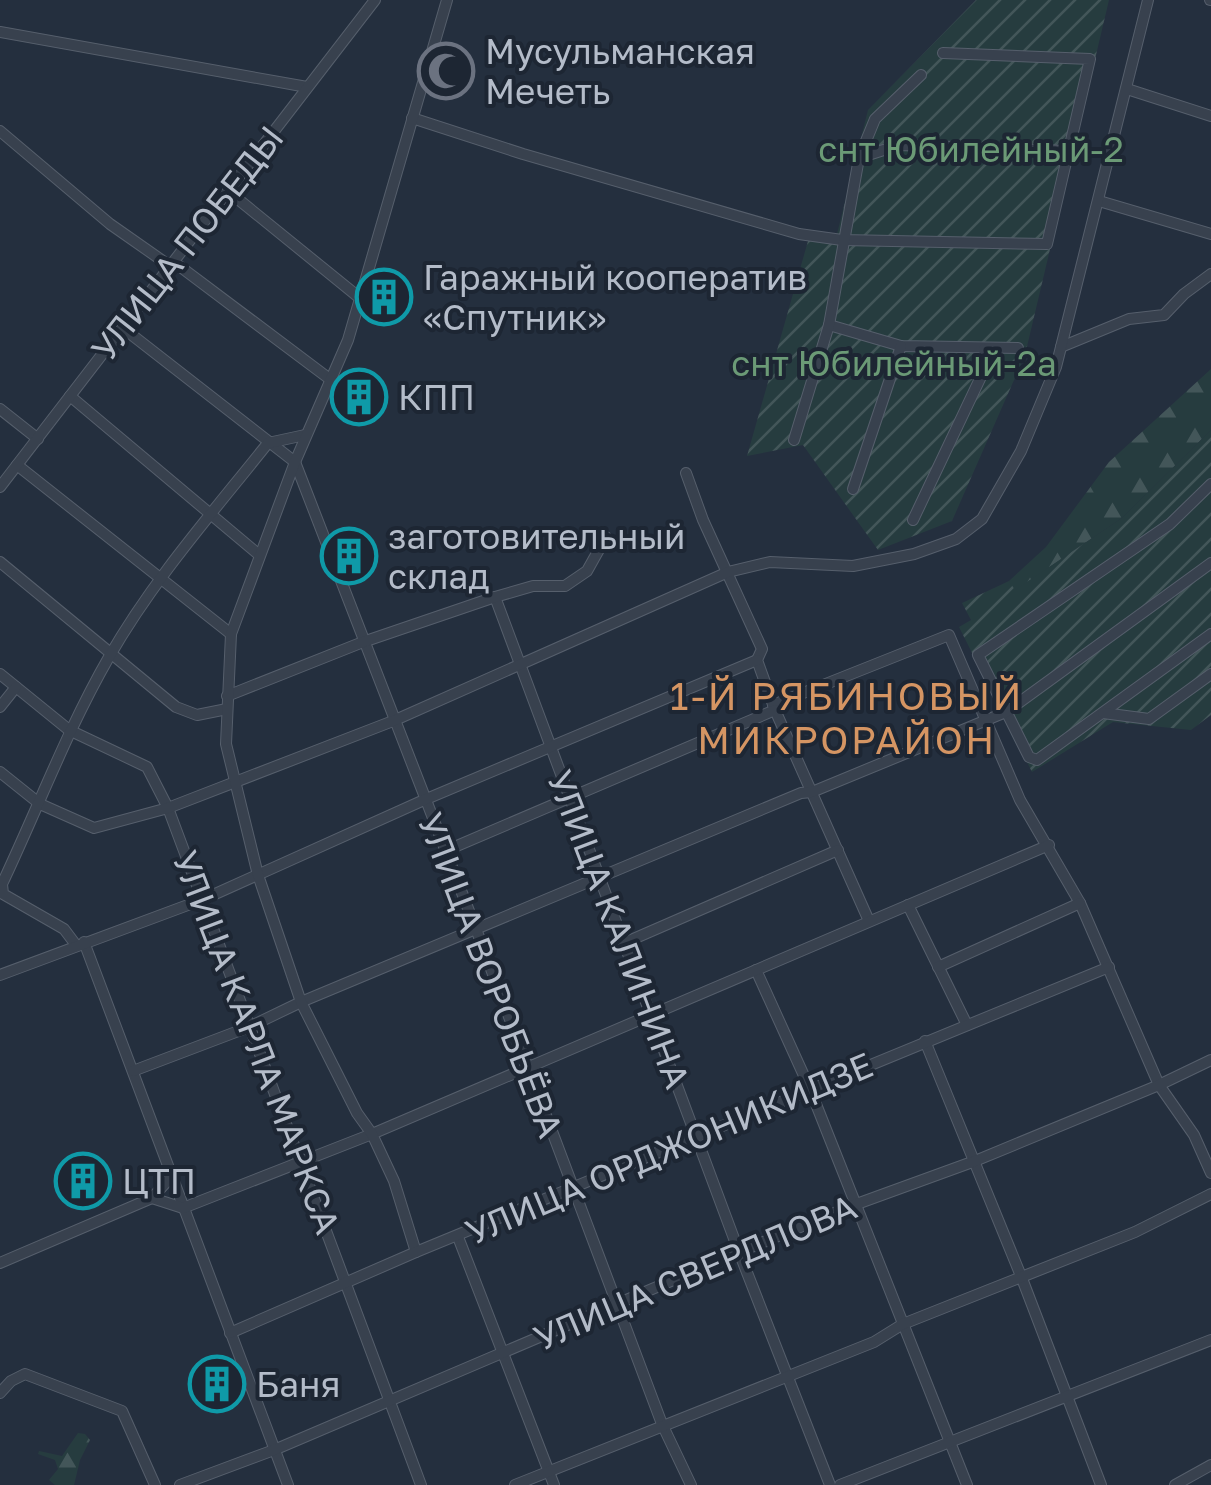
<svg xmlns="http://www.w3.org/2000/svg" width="1211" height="1485" font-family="'Golos Text',sans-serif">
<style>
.forest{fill:url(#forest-firs)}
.garden{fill:url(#garden-furrows)}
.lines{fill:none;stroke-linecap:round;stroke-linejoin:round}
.minor-casing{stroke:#565f6c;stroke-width:12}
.minor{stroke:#38414e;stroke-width:10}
.labels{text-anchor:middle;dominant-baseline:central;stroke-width:8;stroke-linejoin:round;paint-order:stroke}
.poi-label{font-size:35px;fill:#b4bcc9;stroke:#1d2633;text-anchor:start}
.park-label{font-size:35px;fill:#6b9a76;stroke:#1d2633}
.street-label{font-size:35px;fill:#b4bcc9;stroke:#1d2633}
.neighbourhood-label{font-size:38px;letter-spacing:2.5px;fill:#d59563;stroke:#1d2633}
</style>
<defs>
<pattern id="forest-firs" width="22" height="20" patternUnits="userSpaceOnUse" patternTransform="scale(2.5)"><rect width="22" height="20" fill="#263c3f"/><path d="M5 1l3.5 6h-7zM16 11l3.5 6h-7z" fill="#435659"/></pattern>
<pattern id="garden-furrows" width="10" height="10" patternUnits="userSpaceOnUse" patternTransform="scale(2.5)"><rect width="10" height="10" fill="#263c3f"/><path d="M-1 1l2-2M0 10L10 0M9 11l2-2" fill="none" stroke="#435659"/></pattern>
</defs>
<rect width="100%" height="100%" fill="#242f3e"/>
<g class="forest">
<path d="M1211 369V430L1122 518 1014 591 1009 581 1046 547 1109 462Z"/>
<path d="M78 1433 85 1434 90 1440 80 1460 74 1485H55L49 1480 58 1469 55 1460 38 1454 39 1451 62 1456Z"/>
</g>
<g class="garden">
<path d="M976 0H1109L1025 355 952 521 878 550 803 445 747 456 808 241 835 242 868 110Z"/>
<path d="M1211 430V715L1191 730 1113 722 1032 772 959 627 971 620 962 603 1009 581 1015 590 1122 518Z"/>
</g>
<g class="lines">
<g class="minor-casing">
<g id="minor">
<path d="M1210 0H1211"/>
<path d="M0 32 307 87"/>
<path d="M1127 89 1211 116"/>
<path d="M412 118 523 154 799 234 842 240 1047 244 1090 59 943 53"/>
<path d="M0 131 110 224 170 266"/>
<path d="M859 158 899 145 1068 151"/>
<path d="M228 191 361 299"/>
<path d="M1099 201 1211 234"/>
<path d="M174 262 331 380"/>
<path d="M829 325 901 346 1018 348"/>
<path d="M123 328 295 462 476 929 662 1424 691 1485"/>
<path d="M1061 347 1129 319 1164 315 1184 294 1211 274"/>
<path d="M70 396 258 554"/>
<path d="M0 409 38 439"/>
<path d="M794 440 829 325 859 158 875 119 921 75"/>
<path d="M17 465 231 634"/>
<path d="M686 473 703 520 762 649 757 660 775 710 869 921"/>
<path d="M1211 484 1170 524 978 655 1029 757 1037 760 1211 634"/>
<path d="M0 487 375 0"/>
<path d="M853 489 901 346"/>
<path d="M913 520 987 364 984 349"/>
<path d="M0 562 176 707 197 715 227 709"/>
<path d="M495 597 739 1252 830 1485"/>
<path d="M0 674 69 730 147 767 168 808 421 1485"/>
<path d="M227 696 363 642 495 597 533 586H565L587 571 606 537"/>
<path d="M773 705 949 635 1020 800 1080 903 1159 1085 1194 1135 1211 1173"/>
<path d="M0 707 16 687"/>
<path d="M1103 713 1149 719 1211 674"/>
<path d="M0 772 40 804 94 828 168 808 393 721 728 572 770 562 853 566 914 554 956 539 982 519 1021 451 1056 367 1148 0"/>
<path d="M445 851 775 710"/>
<path d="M908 905 967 1025"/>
<path d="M84 942 288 1485"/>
<path d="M624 943 838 850"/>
<path d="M76 945 64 929 3 894 2 884C38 808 67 730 109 657 153 580 213 512 268 443L305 435"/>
<path d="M938 967 1080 903"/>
<path d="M756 970 810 1089 967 1485"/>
<path d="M0 975 204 899 424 800 757 660"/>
<path d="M925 1041 1021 1276 1101 1485"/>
<path d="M133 1071 249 1027 301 1002 801 793 812 792 1006 712 1211 563"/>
<path d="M152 1198 183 1208 372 1134 1049 845"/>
<path d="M458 1237 554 1485"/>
<path d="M416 1252 394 1181 372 1134 357 1113 301 1002 258 875 226 744 231 634 295 462 348 340 447 0"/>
<path d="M0 1263 152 1198 171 1177"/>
<path d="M230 1333 416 1252 1109 967"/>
<path d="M0 1393 11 1381 25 1374 122 1411 155 1485"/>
<path d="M180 1485 274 1450 739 1252 854 1205 975 1161 1159 1085 1211 1060"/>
<path d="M515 1485 874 1342 903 1324 1135 1232 1211 1194"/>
<path d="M840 1485 1211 1340"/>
<path d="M1175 1485 1211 1465"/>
</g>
</g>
<use href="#minor" class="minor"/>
</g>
<defs>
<g id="mosque-ring" transform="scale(2.875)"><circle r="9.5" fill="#1d2633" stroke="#6b7280" stroke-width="1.5"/><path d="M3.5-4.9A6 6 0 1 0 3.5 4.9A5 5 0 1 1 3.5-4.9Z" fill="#6b7280"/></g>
<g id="building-ring" transform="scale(2.875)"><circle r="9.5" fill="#1d2633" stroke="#0f9aa8" stroke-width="1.5"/><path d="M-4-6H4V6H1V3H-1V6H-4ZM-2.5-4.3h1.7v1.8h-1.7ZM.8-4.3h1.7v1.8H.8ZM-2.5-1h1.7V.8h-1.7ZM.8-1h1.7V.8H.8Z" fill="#0f9aa8"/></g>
</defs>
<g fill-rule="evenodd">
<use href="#mosque-ring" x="446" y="71"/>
<use href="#building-ring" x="384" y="297"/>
<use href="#building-ring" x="359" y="397"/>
<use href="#building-ring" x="349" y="556"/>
<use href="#building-ring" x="83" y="1181"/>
<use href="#building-ring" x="217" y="1384"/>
</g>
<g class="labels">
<g class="poi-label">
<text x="485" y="51">Мусульманская<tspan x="485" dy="40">Мечеть</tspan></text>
<text x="423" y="277">Гаражный кооператив<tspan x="423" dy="40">«Спутник»</tspan></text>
<text x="398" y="397">КПП</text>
<text x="388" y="536">заготовительный<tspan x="388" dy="40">склад</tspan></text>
<text x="122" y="1181">ЦТП</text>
<text x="256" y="1384">Баня</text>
</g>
<g class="park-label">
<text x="971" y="149">снт Юбилейный-2</text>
<text x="894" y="363">снт Юбилейный-2а</text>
</g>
<g class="street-label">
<text transform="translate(187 243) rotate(-52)">УЛИЦА ПОБЕДЫ</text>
<text transform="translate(619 929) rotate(69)">УЛИЦА КАЛИНИНА</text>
<text transform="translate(491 975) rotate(69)">УЛИЦА ВОРОБЬЁВА</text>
<text transform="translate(257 1042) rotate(69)">УЛИЦА КАРЛА МАРКСА</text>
<text transform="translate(669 1148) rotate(-23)">УЛИЦА ОРДЖОНИКИДЗЕ</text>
<text transform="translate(695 1272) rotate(-23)">УЛИЦА СВЕРДЛОВА</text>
</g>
<g class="neighbourhood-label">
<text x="847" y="695">1-Й РЯБИНОВЫЙ<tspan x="847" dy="44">МИКРОРАЙОН</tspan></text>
</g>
</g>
</svg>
